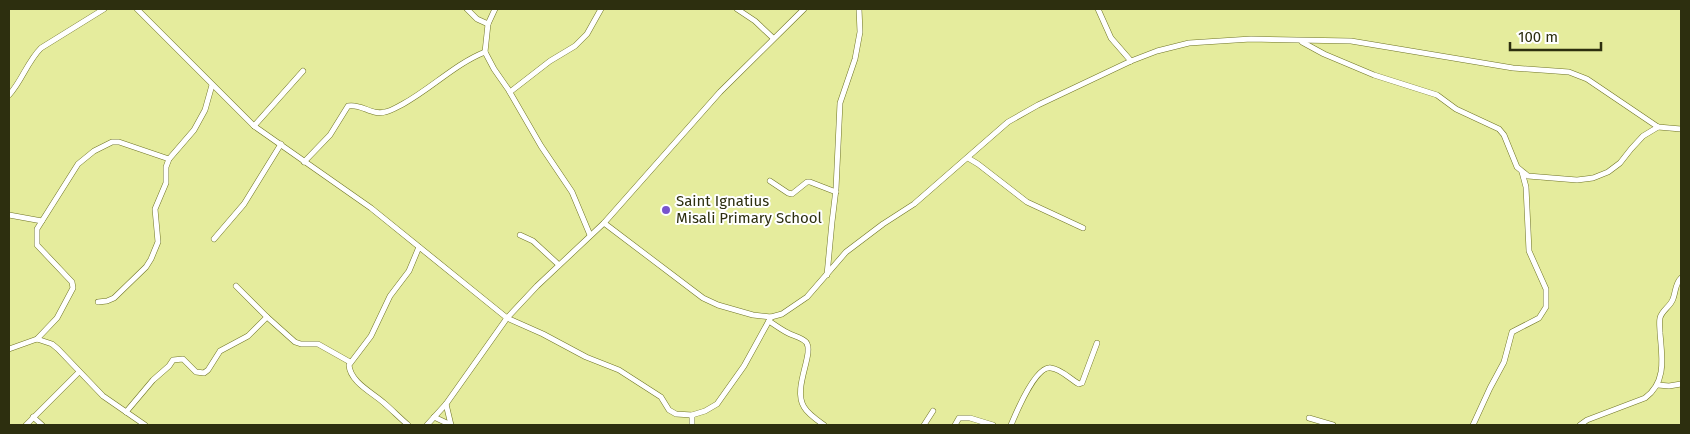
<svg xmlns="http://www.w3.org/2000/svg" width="1690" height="434" font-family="'Fira Sans',sans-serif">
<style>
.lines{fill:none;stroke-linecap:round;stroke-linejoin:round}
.minor-casing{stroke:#6f7425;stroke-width:6}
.minor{stroke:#fff;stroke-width:5}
.poi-dot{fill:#7754ce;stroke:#fff;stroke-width:2}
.labels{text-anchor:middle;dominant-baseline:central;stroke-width:4;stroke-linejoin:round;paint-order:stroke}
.poi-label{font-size:15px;fill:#2d2f0f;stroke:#fff;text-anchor:start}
</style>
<rect width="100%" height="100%" fill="#e5ec9d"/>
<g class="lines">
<g class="minor-casing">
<g id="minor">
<path d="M137 9 254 126 371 208 507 318 543 334 586 357 619 370 661 397 669 410 676 414 692 415 705 411 717 404 744 366 771 317"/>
<path d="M467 9 477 19 488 24"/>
<path d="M495 9 488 24 485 52 494 69 508 89 541 146 572 192 590 235"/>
<path d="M737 9 755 21 773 38"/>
<path d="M1098 9 1111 38 1131 61"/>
<path d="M1302 42 1324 54 1374 75 1437 95 1456 109 1499 129 1504 135 1517 167 1528 176 1577 180 1593 178 1608 172 1620 163 1631 149 1643 136 1658 127"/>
<path d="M510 92 550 61 575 46 587 34 601 9"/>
<path d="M9 95C22 81 27 62 41 48L104 9"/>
<path d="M254 126 303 71"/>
<path d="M968 158 978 164 1027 202 1083 228"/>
<path d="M304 162 330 135 348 106C361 103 372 116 385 112 391 111 397 107 403 104 432 88 455 64 485 52"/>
<path d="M770 181 788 193 792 194 807 182H810L836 192"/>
<path d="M9 215 42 221"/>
<path d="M604 223 703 298 718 305 753 315 771 317 782 314 807 297 846 252 883 224 914 204 1008 122 1038 105 1131 61 1157 51 1189 43 1251 39 1351 41 1513 68 1569 72 1587 79 1658 127 1681 129"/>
<path d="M520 235 533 241 559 265"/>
<path d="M214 239 244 204 281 144"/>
<path d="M827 275 832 222 836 189 840 103 855 59 860 32 859 9"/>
<path d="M236 286 267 317 295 342 301 344H318L350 362"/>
<path d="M98 302 107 301 114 298 146 267 151 259 158 242 155 209 166 183V167L169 159 194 130 205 110 212 85"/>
<path d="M769 321C775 325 782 330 788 333 794 336 802 338 806 342 815 353 792 388 804 407 808 414 817 420 824 425"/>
<path d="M37 339 57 318 73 288 72 282 37 245V229L42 221 78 164 94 151 112 142H119L169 159"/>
<path d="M9 349 37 339 52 344 58 349 103 396 145 425"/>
<path d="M1658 385 1669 386 1681 384"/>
<path d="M446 404 451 425"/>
<path d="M126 412 153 380 169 366 173 360 183 359 196 372 204 373 208 370 220 351 248 336 267 317"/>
<path d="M692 415V425"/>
<path d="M33 417 42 425"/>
<path d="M434 417 451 425"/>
<path d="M1309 418 1333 425"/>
<path d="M26 425 79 372"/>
<path d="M408 425C400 418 392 410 384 403 373 393 350 382 349 365L371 336 390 296 409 271 419 247"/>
<path d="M427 425 446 404 507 318 537 286 604 223 720 92 804 9"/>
<path d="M924 425 933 411"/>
<path d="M955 425 959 418H970L993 425"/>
<path d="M1011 425C1016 413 1036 365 1051 368 1061 369 1070 379 1079 384L1082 383 1097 343"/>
<path d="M1473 425 1490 388 1504 362 1512 332 1539 318 1546 307V289L1529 251 1526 187 1522 172"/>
<path d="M1580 425 1587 420 1645 398C1667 382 1662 357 1660 333 1660 328 1659 323 1660 318 1662 310 1670 307 1673 299 1676 291 1675 284 1681 278"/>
</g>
</g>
<use href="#minor" class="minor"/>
</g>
<circle class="poi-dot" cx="666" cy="210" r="5"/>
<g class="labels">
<g class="poi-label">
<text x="676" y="201">Saint Ignatius<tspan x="676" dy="17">Misali Primary School</tspan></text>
</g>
</g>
<rect width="1690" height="434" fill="none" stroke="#2d2f0f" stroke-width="20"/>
<path d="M1510 42v8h91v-8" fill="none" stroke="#2d2f0f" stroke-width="2.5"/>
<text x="1518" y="42" font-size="15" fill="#2d2f0f" stroke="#ffffff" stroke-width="4" paint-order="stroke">100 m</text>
</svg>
